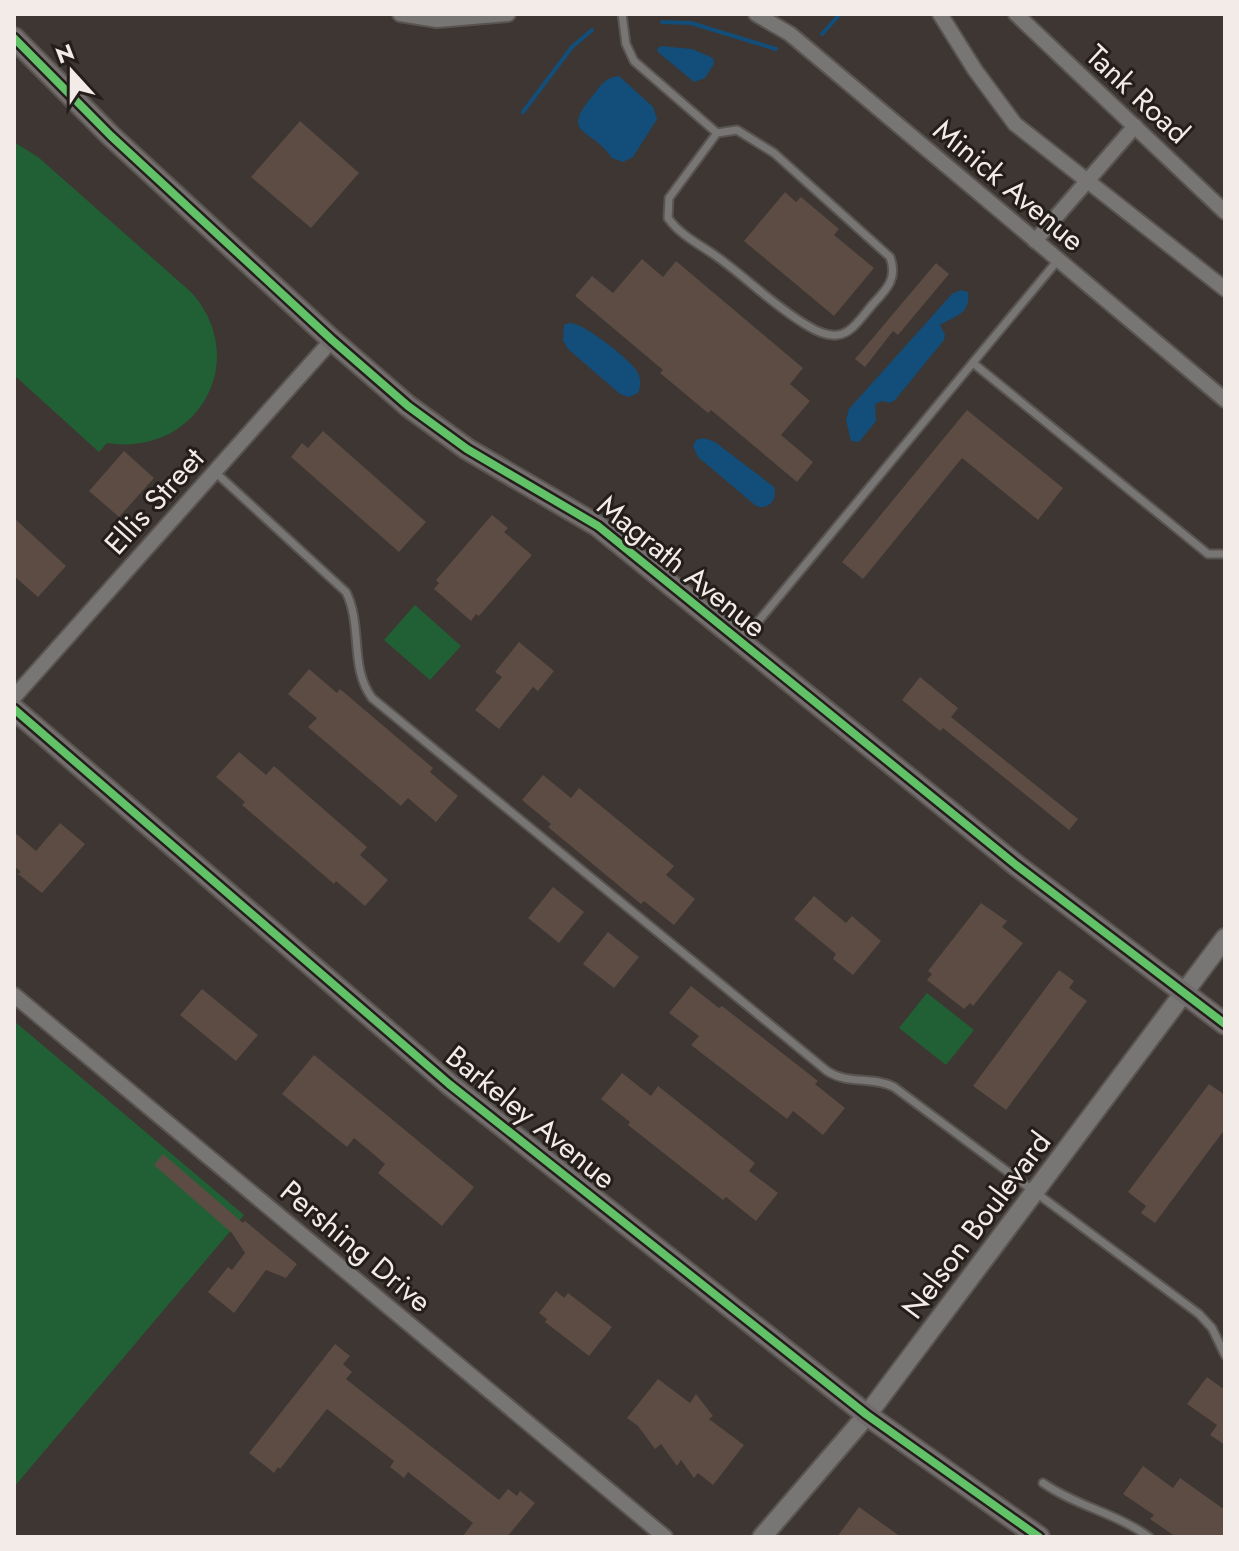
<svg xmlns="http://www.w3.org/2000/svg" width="1239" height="1551" font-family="Jost,sans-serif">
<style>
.green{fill:#216035}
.water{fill:#124e79}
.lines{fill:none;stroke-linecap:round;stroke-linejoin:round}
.stream{stroke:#124e79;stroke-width:4}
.building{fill:#5c4c43}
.service-casing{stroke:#595450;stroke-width:11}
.minor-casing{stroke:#595450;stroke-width:18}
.tertiary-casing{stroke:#595450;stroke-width:22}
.secondary-casing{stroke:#595450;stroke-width:24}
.service{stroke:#787575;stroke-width:7}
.minor{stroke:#787575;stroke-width:14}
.tertiary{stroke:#787575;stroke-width:18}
.secondary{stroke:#736d6d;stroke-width:20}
.cycleway-casing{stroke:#231e1b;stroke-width:13}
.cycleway{stroke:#61c268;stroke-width:8}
.labels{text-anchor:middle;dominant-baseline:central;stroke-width:6;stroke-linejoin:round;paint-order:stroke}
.street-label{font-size:30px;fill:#f3ebe7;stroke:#231e1b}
</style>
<rect width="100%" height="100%" fill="#3d3632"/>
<g class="green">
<path d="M14 142 38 157 192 293C252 362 196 457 107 443L99 452 14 375Z"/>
<path d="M415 605 461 646 430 680 384 640Z"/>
<path d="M927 993 974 1030 946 1065 899 1028Z"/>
<path d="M14 1021 244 1215 14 1487Z"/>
</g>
<g class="water">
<path d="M660 46 692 49 713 58 714 64 705 78 694 82 659 53 657 50Z"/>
<path d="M619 76 653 107 657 119 633 157 623 162 612 158C592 127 558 136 594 94 601 85 606 77 619 76Z"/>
<path d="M961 290 968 292C971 315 954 316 940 325L945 335 944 340 895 400 890 403 882 401 875 404 876 421 859 442 851 441 846 420 849 409 952 294Z"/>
<path d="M570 323C584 323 631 360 638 373 641 380 641 386 638 393L629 397 620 394 568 349 563 340 564 325Z"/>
<path d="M704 438 715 442 774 487C778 500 768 510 756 506L698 457 693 446 696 440Z"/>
</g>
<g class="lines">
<g class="stream">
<path d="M662 22 691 23 776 49"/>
<path d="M822 34 840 14"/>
<path d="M523 112 572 47 592 30"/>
</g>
</g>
<g class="building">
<path d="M300 121 359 173 311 228 251 177Z"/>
<path d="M785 192 796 202 801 197 839 229 834 235 874 268 834 316 744 241Z"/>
<path d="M642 259 663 277 676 261 803 368 790 384 810 401 781 435 813 462 797 482 711 410 708 413 660 373 663 370 575 296 592 276 613 293Z"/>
<path d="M936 263 949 274 898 335 893 331 865 367 855 359Z"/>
<path d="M967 410 1063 488 1038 520 962 458 863 579 842 562Z"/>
<path d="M323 431 426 522 399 552 291 457 302 443 308 448Z"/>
<path d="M124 451 154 478 119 517 89 491Z"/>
<path d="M492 515 508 528 504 532 532 555 479 616 476 614 471 621 434 589 439 583 436 580Z"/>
<path d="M14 518 66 566 38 597 14 576Z"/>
<path d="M519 642 554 671 538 691 533 687 499 729 475 710 502 677 495 672Z"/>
<path d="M309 669 337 693 340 689 433 768 430 772 458 796 436 822 408 798 401 806 308 727 317 718 288 694Z"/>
<path d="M920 677 958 708 951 717 1078 819 1069 830 943 728 940 731 902 700Z"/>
<path d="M239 752 266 775 274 766 367 847 360 855 388 880 365 906 336 881 334 884 242 805 245 802 216 777Z"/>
<path d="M543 775 571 798 579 788 674 866 666 875 695 899 674 925 644 901 641 904 548 827 551 824 522 800Z"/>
<path d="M60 823 85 844 42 893 18 874 21 872 14 866V832L36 851Z"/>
<path d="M553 887 584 912 559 943 528 918Z"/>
<path d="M814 896 846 923 852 916 881 941 853 975 833 959 836 954 794 919Z"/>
<path d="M981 903 1007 921 1002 927 1023 943 973 1006 970 1003 964 1009 927 980 932 974 928 971Z"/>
<path d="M608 932 639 957 614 988 583 964Z"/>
<path d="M1059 970 1074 981 1069 988 1087 1001 1006 1110 973 1086Z"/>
<path d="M691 986 719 1008 722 1006 818 1081 815 1084 845 1108 823 1135 793 1111 787 1119 691 1045 699 1036 669 1013Z"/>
<path d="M202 989 258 1035 236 1061 180 1015Z"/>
<path d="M314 1055 474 1187 442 1226 378 1173 385 1164 377 1157 354 1138 347 1147 282 1094Z"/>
<path d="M622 1073 651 1096 658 1086 755 1163 749 1171 778 1193 756 1221 726 1197 723 1200 628 1125 630 1122 601 1099Z"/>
<path d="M1209 1084 1225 1095V1129L1155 1223 1141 1213 1146 1206 1128 1192Z"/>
<path d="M163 1154 243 1223 245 1221 297 1264 286 1278 266 1270 234 1313 208 1292 228 1267 232 1270 245 1253 232 1233 154 1165Z"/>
<path d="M556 1291 564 1298 568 1293 612 1327 589 1356 545 1322 547 1319 539 1313Z"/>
<path d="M335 1344 350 1356 343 1364 352 1372 346 1379 499 1500 508 1489 517 1496 520 1491 535 1503 507 1537H462L473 1523 408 1472 404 1478 390 1467 394 1461 327 1409 280 1469 278 1467 274 1473 249 1453Z"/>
<path d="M1207 1377 1225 1390V1445L1210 1435 1217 1425 1187 1404Z"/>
<path d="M658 1379 690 1403 696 1394 713 1416 709 1419 744 1445 713 1485 698 1473 694 1478 681 1460 677 1466 661 1444 655 1449 638 1426 627 1418Z"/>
<path d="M1143 1466 1173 1488 1180 1478 1225 1510V1537H1176L1150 1519 1154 1515 1123 1494Z"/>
<path d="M859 1507 901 1537H837Z"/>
</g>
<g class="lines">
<g class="service-casing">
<g id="service">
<path d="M622 14 626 44 634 61 717 133 737 130 774 153 890 257C898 278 887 289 873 304 863 315 852 334 837 335 827 336 816 331 808 326 775 307 747 278 716 256 699 244 680 235 668 218L669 198 717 133"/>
<path d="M973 363 1208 554H1225"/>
<path d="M215 472 346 592C363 626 349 667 372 698L827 1071C848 1085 872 1076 894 1087L1199 1314 1212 1328 1225 1355"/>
<path d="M742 641 1058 260"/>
<path d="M1043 1483C1076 1506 1116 1513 1149 1537"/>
</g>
</g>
<g class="minor-casing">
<g id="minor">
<path d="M400 14 437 20 508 14"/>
<path d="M756 14 790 34 1225 400"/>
<path d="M940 14 975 70 1015 124 1225 289"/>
<path d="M1016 14 1225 212"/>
<path d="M1035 241 1135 126"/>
<path d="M14 697 332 340"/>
<path d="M14 995 665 1537"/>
</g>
</g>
<g class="tertiary-casing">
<path id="tertiary" d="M762 1537 867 1415 1225 938"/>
</g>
<g class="secondary-casing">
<g id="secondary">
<path d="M14 38 111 136 332 340 408 406 467 449 598 526 1016 865 1225 1024"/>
<path d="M14 709 449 1084 867 1415 1039 1537"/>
</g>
</g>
<use href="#service" class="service"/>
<use href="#minor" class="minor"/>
<use href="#tertiary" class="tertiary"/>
<use href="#secondary" class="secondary"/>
<g class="cycleway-casing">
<g id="cycleway">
<path d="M14 38 111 136 332 340 408 406 467 449 598 526 1016 865 1225 1024"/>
<path d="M14 709 449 1084 867 1415 1039 1537"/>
</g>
</g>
<use href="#cycleway" class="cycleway"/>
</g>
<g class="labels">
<g class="street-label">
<text transform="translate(1138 94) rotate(43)">Tank Road</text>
<text transform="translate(1009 185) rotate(40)">Minick Avenue</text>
<text transform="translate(154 501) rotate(-48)">Ellis Street</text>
<text transform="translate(682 566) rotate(39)">Magrath Avenue</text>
<text transform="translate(531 1117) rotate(39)">Barkeley Avenue</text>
<text transform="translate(976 1225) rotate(-53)">Nelson Boulevard</text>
<text transform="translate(356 1246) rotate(40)">Pershing Drive</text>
</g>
</g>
<rect width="1239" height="1551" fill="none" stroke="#f3ebe7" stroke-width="32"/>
<g transform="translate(72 72) rotate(339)" stroke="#231e1b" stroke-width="6" paint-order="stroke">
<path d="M0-6L14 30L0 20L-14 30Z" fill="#f3ebe7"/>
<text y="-12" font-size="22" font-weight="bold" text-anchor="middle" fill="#f3ebe7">N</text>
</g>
</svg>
